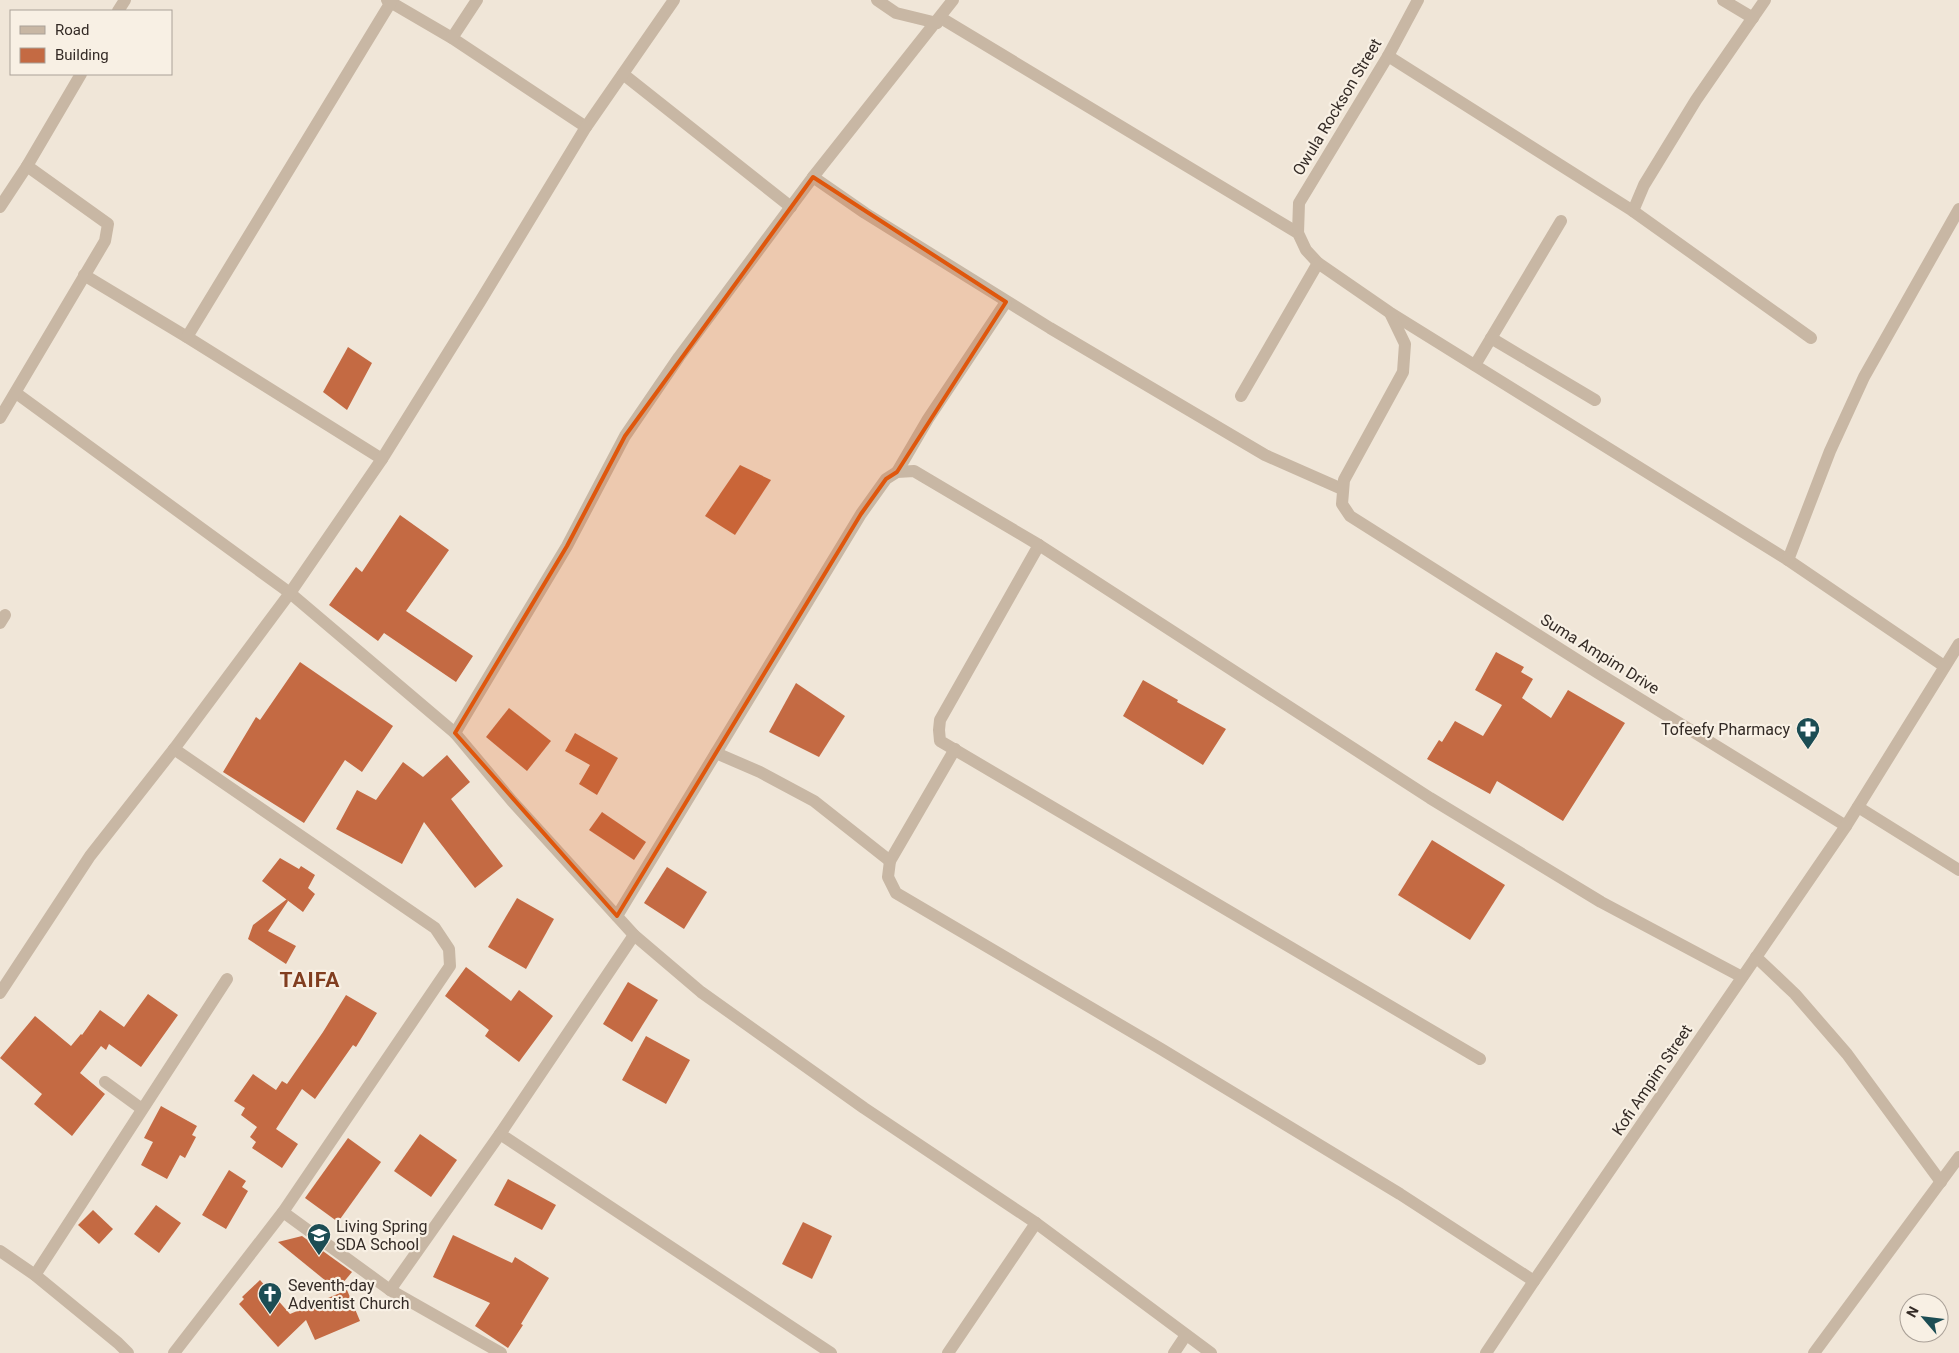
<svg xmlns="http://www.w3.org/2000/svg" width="1959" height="1353" font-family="Roboto,sans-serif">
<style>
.building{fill:#c46a43}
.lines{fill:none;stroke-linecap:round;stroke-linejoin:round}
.minor{stroke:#c8b7a4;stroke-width:12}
.marked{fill:#df570d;fill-opacity:0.2;stroke:#df570d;stroke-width:4;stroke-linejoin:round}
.labels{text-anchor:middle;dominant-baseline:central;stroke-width:4.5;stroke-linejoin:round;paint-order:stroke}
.street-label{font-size:16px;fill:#342b26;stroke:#f8f0e4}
.poi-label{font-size:16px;fill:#342b26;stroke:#f8f0e4;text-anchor:start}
.district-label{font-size:21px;font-weight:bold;letter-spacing:1px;fill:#813e20;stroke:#f8f0e4}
</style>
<rect width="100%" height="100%" fill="#f0e6d8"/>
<g class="building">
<path d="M348 347 372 363 347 410 323 392Z"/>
<path d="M740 465 771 480 735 535 705 516Z"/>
<path d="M400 515 449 550 406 611 473 656 456 682 384 633 378 641 329 605 356 567 362 572Z"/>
<path d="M1496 652 1524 667 1521 672 1533 679 1522 698 1551 718 1568 690 1625 723 1563 821 1497 781 1490 794 1427 759 1439 740 1442 742 1455 721 1483 736 1502 705 1475 690Z"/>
<path d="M300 662 393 726 362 772 345 760 304 823 223 772 256 717 260 720Z"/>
<path d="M1143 680 1178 700 1177 702 1226 729 1203 765 1123 716Z"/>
<path d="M796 683 845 716 819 757 769 732Z"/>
<path d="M509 708 551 741 527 771 486 737Z"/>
<path d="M575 733 618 758 597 795 579 784 590 765 565 751Z"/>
<path d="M447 755 470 782 451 799 503 866 475 888 424 822 402 864 336 829 357 790 376 800 403 762 423 777Z"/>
<path d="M602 812 646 842 634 860 589 830Z"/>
<path d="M1432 840 1505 885 1470 940 1398 895Z"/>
<path d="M280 858 299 869 301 866 315 875 308 888 315 894 303 912 262 881Z"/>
<path d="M667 867 707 892 684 929 644 903Z"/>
<path d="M517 898 554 919 526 969 488 947Z"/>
<path d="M287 899 288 901 268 931 296 946 286 964 248 939 253 925Z"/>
<path d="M466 967 511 1001 519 990 553 1016 519 1062 485 1036 489 1030 445 996Z"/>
<path d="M628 982 658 1000 632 1042 603 1024Z"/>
<path d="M148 994 178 1015 141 1067 109 1044 106 1050 101 1046 80 1073 105 1094 72 1136 34 1104 42 1094 0 1058 35 1016 71 1046 81 1034 82 1035 100 1010 124 1027Z"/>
<path d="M346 995 377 1013 356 1047 353 1045 315 1099 302 1089 276 1129 298 1144 282 1168 252 1148 256 1142 250 1137 257 1127 241 1115 245 1108 234 1101 253 1074 276 1090 282 1081 287 1084 323 1032Z"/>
<path d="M646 1036 690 1060 666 1104 622 1080Z"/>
<path d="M161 1106 197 1126 192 1135 196 1137 185 1158 180 1155 167 1179 141 1165 153 1142 144 1138Z"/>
<path d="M420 1134 457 1160 431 1197 394 1171Z"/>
<path d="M348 1138 381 1162 338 1222 305 1198Z"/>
<path d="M229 1170 246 1181 242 1187 248 1191 226 1229 202 1215Z"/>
<path d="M508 1179 556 1205 542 1230 494 1205Z"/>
<path d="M156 1205 181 1223 159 1253 134 1234Z"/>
<path d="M93 1210 113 1229 99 1244 78 1225Z"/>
<path d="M803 1222 832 1236 812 1279 782 1264Z"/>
<path d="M453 1235 512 1263 515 1257 549 1278 521 1324 523 1325 508 1348 475 1326 490 1303 433 1277Z"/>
<path d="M302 1236 352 1272 337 1290 278 1242Z"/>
<path d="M260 1280 290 1314 347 1290 360 1321 315 1340 306 1320 278 1347 239 1304 244 1299 242 1297Z"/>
</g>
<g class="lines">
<g class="minor">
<path d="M387 0 452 38 586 127"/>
<path d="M877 0 896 13 937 23"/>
<path d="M1723 0 1753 18"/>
<path d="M118 11 125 0"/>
<path d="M941 18 1298 233 1306 250 1318 263 1389 312 1788 560 1944 666"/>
<path d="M452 38 477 0"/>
<path d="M1388 56 1633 211 1811 338"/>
<path d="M623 74 791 207"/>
<path d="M813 177 865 213 1050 328 1265 455 1342 489"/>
<path d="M0 207 27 166 81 74"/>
<path d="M1633 211 1644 185 1696 100 1765 0"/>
<path d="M1298 233 1299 203 1388 56 1418 0"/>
<path d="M84 275 187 337 382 459"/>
<path d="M1390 313 1405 344 1403 372 1344 480 1342 504 1350 516 1598 673 1846 826"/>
<path d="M187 337 391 2"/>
<path d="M1491 338 1595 400"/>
<path d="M1475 365 1561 221"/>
<path d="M16 393 290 593 455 733 512 801 634 935 701 992 864 1108 1036 1223 1211 1353"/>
<path d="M1241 396 1318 263"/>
<path d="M0 418 105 241 108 224 27 166"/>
<path d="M897 472 928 419 1006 302"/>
<path d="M1039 545 940 720 939 730 940 741 1480 1059"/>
<path d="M1788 560 1830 451 1864 377 1959 209"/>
<path d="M0 623 5 615"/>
<path d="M455 733 567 546 625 436 679 357 813 177 953 0"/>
<path d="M174 749 435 928 449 949 450 966 283 1212 174 1353"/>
<path d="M955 749 890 861 888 877 896 893 1161 1049 1400 1194 1534 1281"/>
<path d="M716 753 760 772 814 801 890 861"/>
<path d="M1858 807 1959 870"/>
<path d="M617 916 861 514 886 479 897 472 914 471 1039 545 1430 798 1601 902 1742 977"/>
<path d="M1756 957 1795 994 1847 1054 1941 1182"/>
<path d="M0 993 90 856 174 749 290 593 382 459 481 300 586 127 674 0"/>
<path d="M105 1082 142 1109"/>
<path d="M500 1134 831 1353"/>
<path d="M283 1212 390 1290 501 1353"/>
<path d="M0 1251 35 1275 118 1343 128 1353"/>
<path d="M35 1275 227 979"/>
<path d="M390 1290 500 1134 634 935"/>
<path d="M948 1353 1036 1223"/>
<path d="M1174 1353 1186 1335"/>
<path d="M1486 1353 1534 1281 1846 826 1959 644"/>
<path d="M1814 1353 1959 1157"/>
</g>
</g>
<path class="marked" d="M813 177 1006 302 897 472 886 479 861 514 617 916 455 733 567 546 625 436Z"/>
<defs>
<g id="pharmacy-pin" transform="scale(1.25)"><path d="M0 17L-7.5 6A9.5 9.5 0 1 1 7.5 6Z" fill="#1c4d54" stroke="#f8f0e4"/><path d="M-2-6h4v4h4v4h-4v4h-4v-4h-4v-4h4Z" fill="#fff"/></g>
<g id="school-pin" transform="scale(1.25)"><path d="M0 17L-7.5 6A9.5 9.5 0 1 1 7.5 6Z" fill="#1c4d54" stroke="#f8f0e4"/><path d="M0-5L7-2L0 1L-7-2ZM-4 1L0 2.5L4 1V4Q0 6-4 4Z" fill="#fff"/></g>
<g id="church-pin" transform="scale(1.25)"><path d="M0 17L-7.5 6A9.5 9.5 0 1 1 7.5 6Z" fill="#1c4d54" stroke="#f8f0e4"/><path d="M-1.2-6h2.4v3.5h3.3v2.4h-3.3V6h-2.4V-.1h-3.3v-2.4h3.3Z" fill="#fff"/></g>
</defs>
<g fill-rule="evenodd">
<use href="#pharmacy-pin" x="1808" y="729"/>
<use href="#school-pin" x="319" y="1235"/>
<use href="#church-pin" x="270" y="1294"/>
</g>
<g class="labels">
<g class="street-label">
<text transform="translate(1337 107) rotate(-59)">Owula Rockson Street</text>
<text transform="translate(1600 654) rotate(32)">Suma Ampim Drive</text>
<text transform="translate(1652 1080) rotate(-56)">Kofi Ampim Street</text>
</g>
<g class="poi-label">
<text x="1790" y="729" text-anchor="end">Tofeefy Pharmacy</text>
<text x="336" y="1226">Living Spring<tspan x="336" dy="18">SDA School</tspan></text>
<text x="288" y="1285">Seventh-day<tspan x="288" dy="18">Adventist Church</tspan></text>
</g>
<g class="district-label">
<text x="310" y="980">TAIFA</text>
</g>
</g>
<rect x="10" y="10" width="162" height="65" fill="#f8f0e4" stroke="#aaa198"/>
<rect x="20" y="26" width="25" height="8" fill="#c8b7a4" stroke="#aaa198"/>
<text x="55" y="35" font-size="15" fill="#342b26">Road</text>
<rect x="20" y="48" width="25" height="15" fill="#c46a43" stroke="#aaa198"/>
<text x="55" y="60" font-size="15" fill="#342b26">Building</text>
<g transform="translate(1924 1318) rotate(298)"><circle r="24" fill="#f8f0e4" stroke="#aaa198"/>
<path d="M0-4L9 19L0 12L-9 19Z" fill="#1c4d54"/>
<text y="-8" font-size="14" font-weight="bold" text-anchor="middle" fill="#342b26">N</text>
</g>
</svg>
